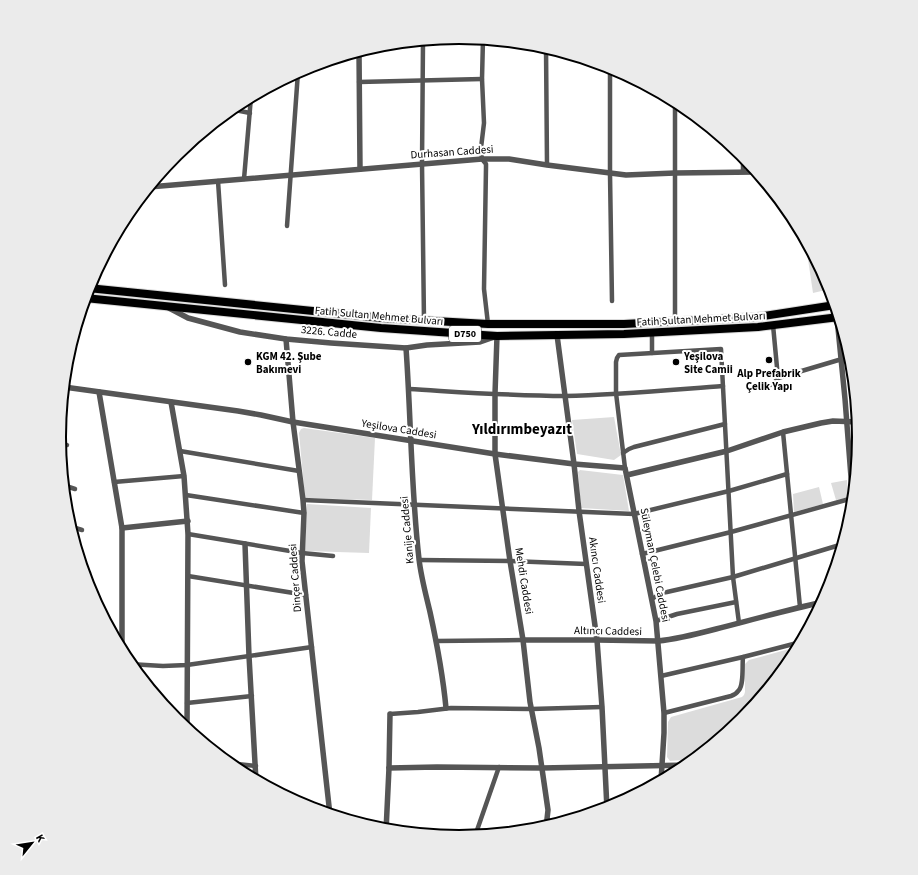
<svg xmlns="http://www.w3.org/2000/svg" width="918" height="875" font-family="'Source Sans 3',sans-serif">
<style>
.green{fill:#dcdcdc}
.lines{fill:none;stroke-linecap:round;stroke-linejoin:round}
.trunk-casing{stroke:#dbdbdb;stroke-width:10}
.minor{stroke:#555;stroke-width:4.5}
.tertiary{stroke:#555;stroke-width:5.5}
.trunk{stroke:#000;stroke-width:8}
.poi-dot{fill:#000;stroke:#fff;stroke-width:1.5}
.labels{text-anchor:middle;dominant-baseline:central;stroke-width:4;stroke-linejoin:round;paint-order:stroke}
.shield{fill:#fff;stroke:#4c4c4c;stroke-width:1}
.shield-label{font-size:10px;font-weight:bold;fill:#000}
.street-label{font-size:11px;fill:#000;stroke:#fff}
.poi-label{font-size:11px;font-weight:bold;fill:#000;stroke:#fff;text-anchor:start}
.district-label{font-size:15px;font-weight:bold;fill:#000;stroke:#fff}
.rim{fill:none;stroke:#000;stroke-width:2}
</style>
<rect width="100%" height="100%" fill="#fff"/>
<g class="green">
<path d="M805 239 829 284 830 289 813 293Z"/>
<path d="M614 417 621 455 614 460 577 454 572 420Z"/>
<path d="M304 428 375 438 372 500 305 498 299 433 301 429Z"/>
<path d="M580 470 623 475 629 511 581 508 578 472Z"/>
<path d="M847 480 848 496 846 498 836 500 831 483Z"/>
<path d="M819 487 823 504 794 512 793 494Z"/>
<path d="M307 504 371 508 369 553 305 551Z"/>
<path d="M800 646 792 660 742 721 695 759 670 761 667 757 668 722 671 717 742 697 744 695 745 692V664L749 660Z"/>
</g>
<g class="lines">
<g class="trunk-casing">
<g id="trunk">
<path d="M88 288 382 318 488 324H624L757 317 835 305"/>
<path d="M85 298 381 328 497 336 624 334 758 327 839 317"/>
</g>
</g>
<g class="minor">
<path d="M483 39 482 79 484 123 481 148 482 159 486 164V167L484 289 488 324"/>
<path d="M423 41 422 164 424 321"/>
<path d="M546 47 547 165"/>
<path d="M610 67V174L612 301"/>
<path d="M359 82 482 79"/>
<path d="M230 109 250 113"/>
<path d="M743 155V172"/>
<path d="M244 179 251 97"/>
<path d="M218 181 225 285"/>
<path d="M287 226 298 72"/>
<path d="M675 321V101"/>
<path d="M773 325 778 378"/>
<path d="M652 332V353"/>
<path d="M778 378 842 359"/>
<path d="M753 388C764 387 771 388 778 378"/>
<path d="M409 389C461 392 513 396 565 396 617 395 670 390 723 386"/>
<path d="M783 432 800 607"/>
<path d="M59 442 67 445"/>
<path d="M180 451 299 471"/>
<path d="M623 453 629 449 634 447 725 424"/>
<path d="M625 468 616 393V362L617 358 619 355 721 349 733 577 739 623"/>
<path d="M114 482 184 476"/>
<path d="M63 485 75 489"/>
<path d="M186 495 304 513"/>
<path d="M303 500 634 514 729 491 787 474"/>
<path d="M69 526 82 530"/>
<path d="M188 534 302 553 333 556"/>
<path d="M642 554 731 532 853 498"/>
<path d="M419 560 510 561 586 564"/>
<path d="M83 571 89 573"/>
<path d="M188 576 306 595"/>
<path d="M652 599 661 593 667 592 733 577 843 544"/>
<path d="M656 621 677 614 736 602"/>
<path d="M436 641 523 640"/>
<path d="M129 664 163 666 187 665 312 647"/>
<path d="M661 676 743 657 801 642"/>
<path d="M187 703 252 696"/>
<path d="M664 713 731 696C734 695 737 693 739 690 744 684 742 666 743 657"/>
<path d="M390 714 418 712 451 708 531 709 602 707"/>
<path d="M228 763 256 766"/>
<path d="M475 836 499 767"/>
</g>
<g class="tertiary">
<path d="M359 51 360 169"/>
<path d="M149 187 482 159H509L547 165 626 175 675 173 756 172"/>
<path d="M169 308 188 318 240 332 286 339 331 343 406 348 427 345 480 342 497 336 495 394V454L510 561 523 640 530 702 539 748 548 810 546 828"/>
<path d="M837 318 845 399 853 503"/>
<path d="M557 335 574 464 579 511 597 640 602 707 607 809"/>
<path d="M286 339 293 422 303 500 304 513 302 561 327 788 330 815"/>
<path d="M406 348C411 418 411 489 419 559 421 577 426 595 430 612 437 644 443 676 446 708"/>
<path d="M64 387 238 411 261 415 293 422 495 454 574 464 625 468 656 621 664 713V733L661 781"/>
<path d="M99 392 122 528V652"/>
<path d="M171 402 184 476 188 534 187 730"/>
<path d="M627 475 727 451 783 432 821 423 833 421 858 422"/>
<path d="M122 528 188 521"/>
<path d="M245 544 249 656 256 781"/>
<path d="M523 640H597L658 641C678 639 697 634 716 629 751 620 787 610 823 602"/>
<path d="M389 768 437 767 542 768 689 765"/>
<path d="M386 831 389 768 390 714"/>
</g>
<use href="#trunk" class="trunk"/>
</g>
<g class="poi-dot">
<circle cx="769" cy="360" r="4"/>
<circle cx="248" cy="362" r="4"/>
<circle cx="676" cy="362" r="4"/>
</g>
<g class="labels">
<rect class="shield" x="449" y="326" width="32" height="16" rx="3"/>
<g class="shield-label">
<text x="465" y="334">D750</text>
</g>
<g class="street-label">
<text transform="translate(452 152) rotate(-4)">Durhasan Caddesi</text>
<text transform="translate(379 316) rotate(5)">Fatih Sultan Mehmet Bulvarı</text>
<text transform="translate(701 319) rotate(-3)">Fatih Sultan Mehmet Bulvarı</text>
<text transform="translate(329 332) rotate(5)">3226. Cadde</text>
<text transform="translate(399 429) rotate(9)">Yeşilova Caddesi</text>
<text transform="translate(407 530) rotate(-95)">Kanije Caddesi</text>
<text transform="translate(655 565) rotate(79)">Süleyman Çelebi Caddesi</text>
<text transform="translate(597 570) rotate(82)">Akıncı Caddesi</text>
<text transform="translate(295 578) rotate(-94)">Dinçer Caddesi</text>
<text transform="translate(524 581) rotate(81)">Mehdi Caddesi</text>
<text transform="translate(608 631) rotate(1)">Altıncı Caddesi</text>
</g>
<g class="poi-label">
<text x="256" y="356">KGM 42. Şube<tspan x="256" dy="13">Bakımevi</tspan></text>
<text x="684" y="356">Yeşilova<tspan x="684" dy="13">Site Camii</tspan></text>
<text x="769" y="373" text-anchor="middle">Alp Prefabrik<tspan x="769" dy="13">Çelik Yapı</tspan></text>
</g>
<g class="district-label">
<text x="522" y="429">Yıldırımbeyazıt</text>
</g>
</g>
<path d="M0 0H918V875H0ZM66 437a393 393 0 1 1 786 0a393 393 0 1 1-786 0Z" fill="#ebebeb" fill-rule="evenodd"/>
<path class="rim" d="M66 437a393 393 0 1 1 786 0a393 393 0 1 1-786 0Z"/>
<g transform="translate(32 843) rotate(60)" stroke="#ffffff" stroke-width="3" paint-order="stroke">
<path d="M0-3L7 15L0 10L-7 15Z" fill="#000000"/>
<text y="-6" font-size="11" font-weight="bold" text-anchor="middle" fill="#000000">K</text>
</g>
</svg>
